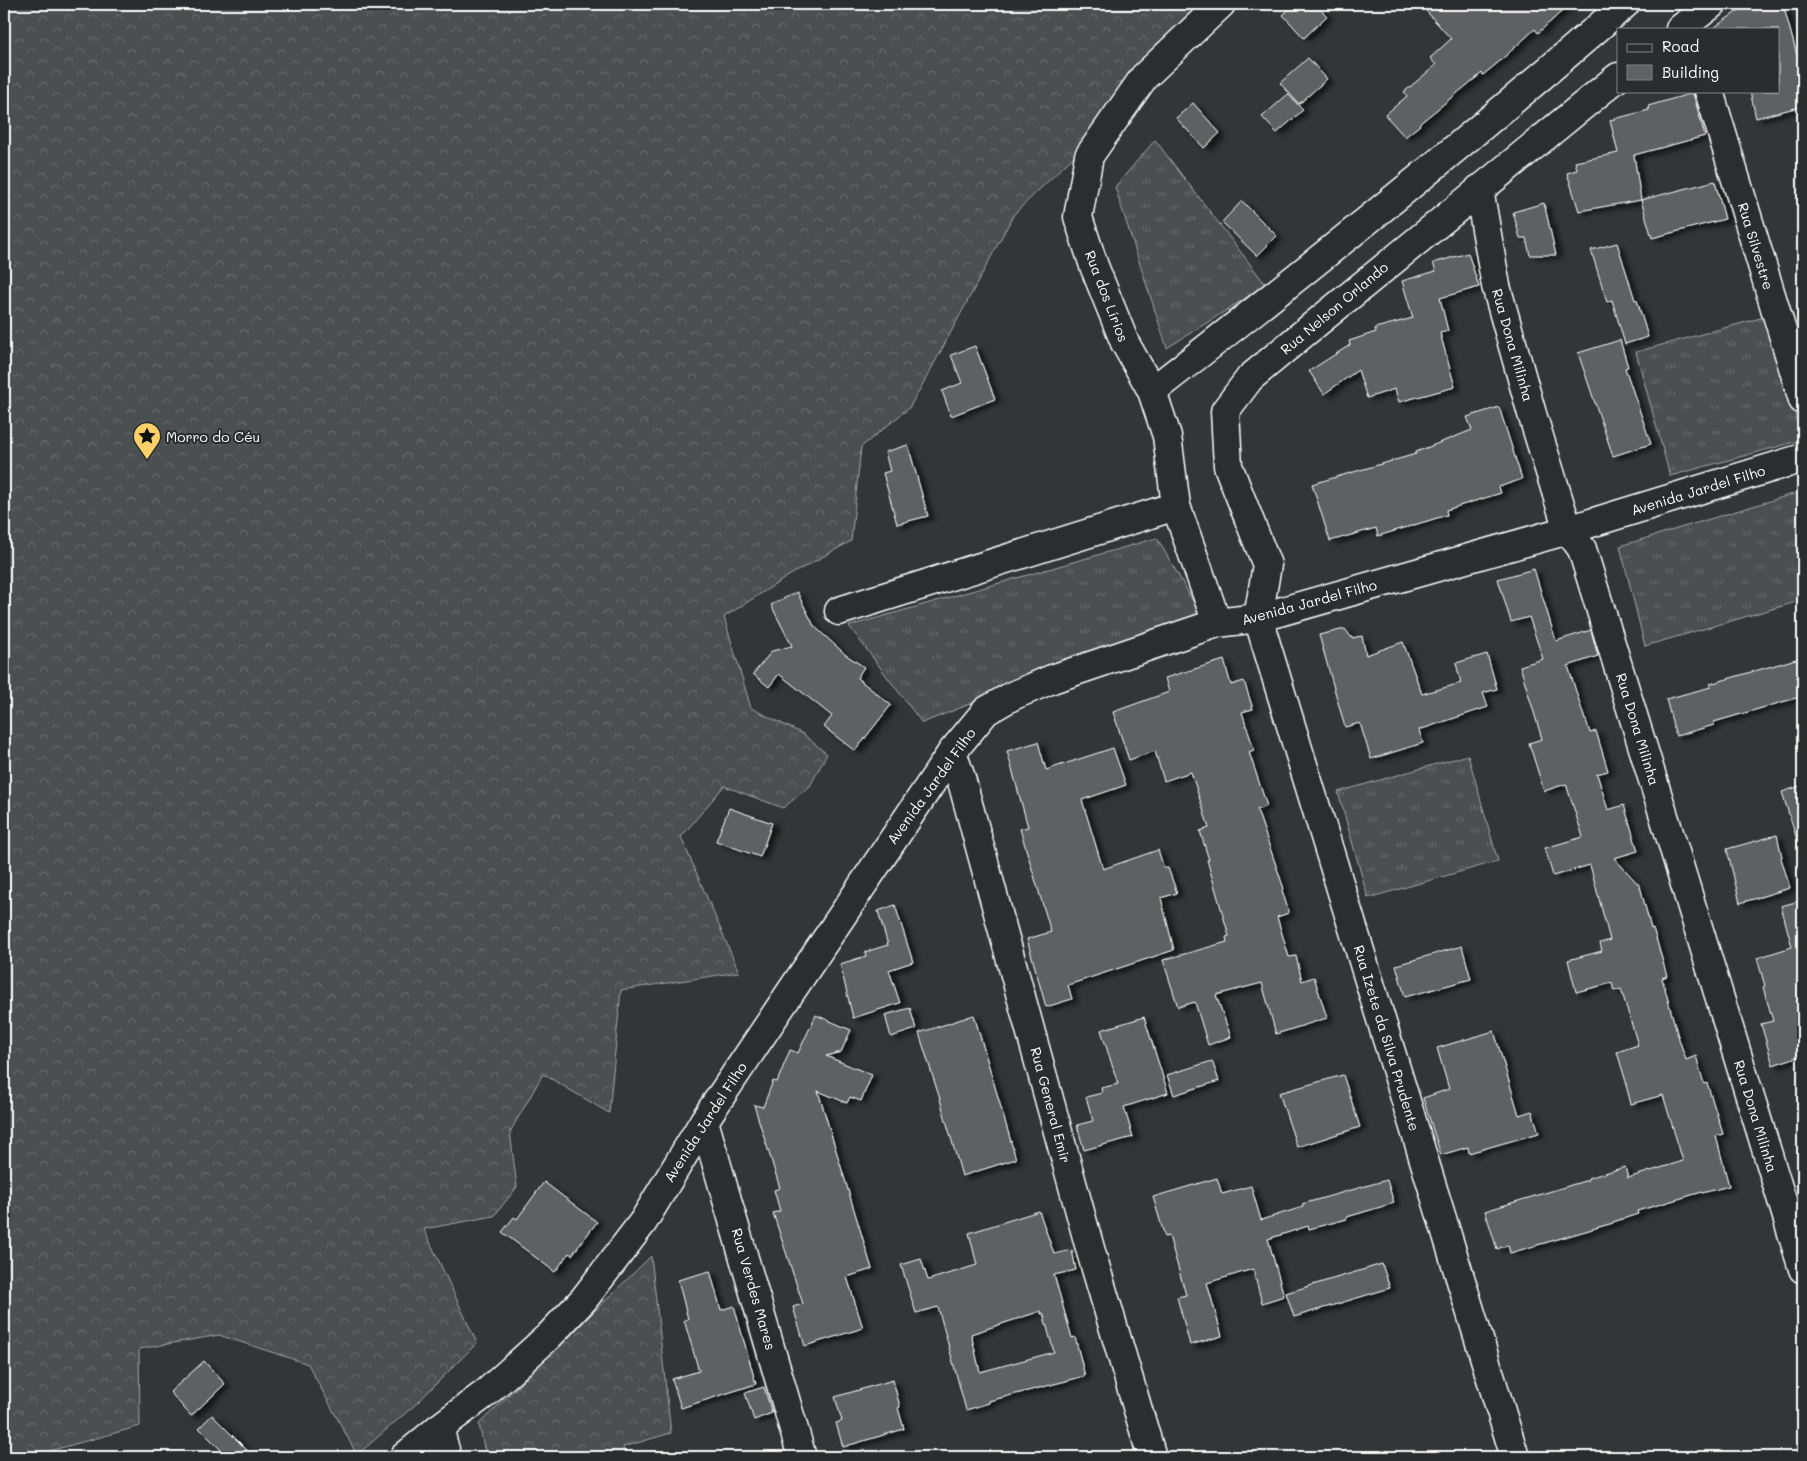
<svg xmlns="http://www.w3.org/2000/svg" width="1807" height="1461" font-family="Mali,sans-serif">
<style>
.grass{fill:url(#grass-tufts);stroke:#a6a7a8}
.forest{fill:url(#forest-crowns);stroke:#a6a7a8}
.building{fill:#5f6162;stroke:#fff;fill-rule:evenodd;filter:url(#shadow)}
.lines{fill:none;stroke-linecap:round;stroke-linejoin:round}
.minor-casing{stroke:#fff;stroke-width:31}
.major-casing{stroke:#fff;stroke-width:31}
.minor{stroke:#2a2d2e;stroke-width:28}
.major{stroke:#2a2d2e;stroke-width:28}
.labels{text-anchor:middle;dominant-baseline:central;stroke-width:4;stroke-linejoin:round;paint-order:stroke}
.street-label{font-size:14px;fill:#fff;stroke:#2a2d2e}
.poi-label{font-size:14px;fill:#fff;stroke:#2a2d2e;text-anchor:start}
</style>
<defs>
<pattern id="grass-tufts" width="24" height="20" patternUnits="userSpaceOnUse" patternTransform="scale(1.25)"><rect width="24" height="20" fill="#4c4f50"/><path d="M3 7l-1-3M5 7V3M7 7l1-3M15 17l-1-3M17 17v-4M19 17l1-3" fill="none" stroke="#67696a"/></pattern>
<pattern id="forest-crowns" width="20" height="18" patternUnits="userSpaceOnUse" patternTransform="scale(1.25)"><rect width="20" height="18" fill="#4c4f50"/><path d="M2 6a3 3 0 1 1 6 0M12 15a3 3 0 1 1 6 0" fill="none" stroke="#67696a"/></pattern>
<filter id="shadow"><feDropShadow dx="5.5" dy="3" stdDeviation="2.5" flood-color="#0009"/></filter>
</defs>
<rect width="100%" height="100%" fill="#333536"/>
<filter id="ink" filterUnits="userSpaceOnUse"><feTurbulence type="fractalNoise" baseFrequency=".02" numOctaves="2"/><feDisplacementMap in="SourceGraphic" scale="10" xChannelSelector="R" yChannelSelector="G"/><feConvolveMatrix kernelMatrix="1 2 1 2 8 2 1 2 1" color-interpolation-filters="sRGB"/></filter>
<g filter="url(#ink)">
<g class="grass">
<path d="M1155 140 1266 285 1167 348 1115 187Z"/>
<path d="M1768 316 1802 440 1670 476 1636 352Z"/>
<path d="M1803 491V600L1645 646 1620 546Z"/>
<path d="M1157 538 1200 613 922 723 849 626Z"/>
<path d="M1468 755 1498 861 1368 898 1338 792Z"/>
</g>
<g class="forest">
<path d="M4 4H1232L1014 214 928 375 909 408 861 447 851 541 790 575 724 617 751 708 803 734 827 754 810 786 783 808 724 786 681 837 739 972 621 990 609 1113 543 1074 510 1132 517 1187 494 1216 424 1229 477 1343 416 1404 357 1455 308 1364 219 1335 139 1349 140 1426 28 1457H4Z"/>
<path d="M651 1256 671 1433 623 1447 625 1457H486L479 1424Z"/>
</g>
<g class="building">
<path d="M1295 4H1315L1327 16 1304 38 1283 15Z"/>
<path d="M1420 4H1570L1538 33 1535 29 1500 61 1483 75 1482 73 1419 124 1420 125 1405 137 1385 115 1407 96 1404 92 1436 65 1430 58 1451 39Z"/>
<path d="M1748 4H1783L1803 77V106L1756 118 1750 91H1778V29H1712Z"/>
<path d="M1308 58 1327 79 1299 104 1280 83Z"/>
<path d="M1693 93 1705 136 1634 155 1641 200 1579 211 1567 173 1577 170 1575 162 1618 153 1610 120 1649 110 1648 106Z"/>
<path d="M1288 94 1303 110 1277 133 1262 117Z"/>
<path d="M1193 103 1220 133 1204 148 1176 118Z"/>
<path d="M1715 181 1725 219 1652 238 1641 200Z"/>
<path d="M1242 201 1277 236 1257 256 1222 222Z"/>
<path d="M1544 203 1556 255H1530L1526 238H1520L1513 212Z"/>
<path d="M1617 243 1635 300H1637L1648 337 1625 344 1612 300 1607 302 1591 250Z"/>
<path d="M1468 253 1479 287 1440 298 1448 331 1440 333 1455 387 1399 402 1395 389 1367 398 1358 370 1324 394 1309 371 1350 345 1349 341 1376 332 1375 328 1413 318 1402 281 1436 271 1433 263Z"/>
<path d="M1620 340 1628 367 1625 368 1651 444 1613 456 1578 353Z"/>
<path d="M975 346 995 399 951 416 942 391 962 383 951 355Z"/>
<path d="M1499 407 1522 479 1499 487 1501 493 1446 510 1447 515 1378 536 1376 528 1330 541 1312 484 1416 454V452L1472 430 1467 417Z"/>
<path d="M908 445 928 516 897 524 883 473 890 471 885 452Z"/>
<path d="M1534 569 1556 641 1591 630 1598 656 1568 666 1585 720H1586L1590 733 1596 731 1608 771 1597 774 1608 810 1624 805 1638 851 1614 858 1640 886 1651 929 1653 928 1667 976 1662 978 1677 1033 1686 1060 1696 1056 1704 1084 1707 1083 1723 1134 1716 1136 1729 1186 1702 1193V1192L1637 1211 1638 1214 1613 1222V1223L1510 1253 1508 1245 1497 1249 1485 1211 1588 1180V1178L1625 1167 1628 1178 1683 1161 1663 1095 1631 1104 1626 1085H1627L1617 1052 1638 1045 1621 989 1614 991 1612 983 1576 992 1568 960 1602 951 1600 943 1610 940 1590 865 1553 876 1545 848 1583 837 1566 784 1544 791 1529 743 1542 739 1520 666 1543 659 1529 617 1511 622 1498 579Z"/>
<path d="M797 592 814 626 846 655 864 667 857 678 891 705 855 751 824 727 832 716 779 674 769 687 753 674 772 651 792 646 771 605Z"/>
<path d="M1345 629 1352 638 1362 636 1366 655 1403 642 1422 694 1461 683 1456 663 1487 654 1497 689 1483 693 1488 707 1419 730 1423 743 1371 759 1360 723 1345 727 1319 635Z"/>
<path d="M1803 657V696L1714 722V725L1676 736 1666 699 1711 687 1710 684Z"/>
<path d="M1224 660 1231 685 1244 681 1253 709 1242 712 1254 750 1249 752 1267 806 1257 810 1284 889 1282 890 1289 913 1277 917 1289 957 1296 956 1302 981 1314 977 1327 1018 1276 1034 1262 983 1216 995 1231 1037 1208 1045 1195 1002 1178 1007 1163 960 1227 942 1226 937 1229 936 1207 860H1209L1200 831 1209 828 1191 772 1164 781 1155 751 1129 760 1113 712 1169 692 1165 678Z"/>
<path d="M1038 742 1046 770 1113 748 1126 785 1082 800 1103 869 1158 850 1164 868H1168L1177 893 1161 898 1174 950 1068 985 1072 999 1046 1007 1027 939 1051 932 1020 829 1028 827 1007 751Z"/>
<path d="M1803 785V846H1799L1782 792Z"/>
<path d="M729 808 772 823 760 857 716 841Z"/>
<path d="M1777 835 1782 857 1781 858 1790 888 1740 903 1727 849Z"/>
<path d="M1803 900V1055L1773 1065 1761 1024 1773 1021 1763 987 1765 986 1757 958 1792 947 1781 906Z"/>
<path d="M895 905 913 962 889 970 900 1003 853 1018 840 964 866 956 865 952 888 945 878 911Z"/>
<path d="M1462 946 1471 979 1405 997 1396 965Z"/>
<path d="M910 1008 916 1029 891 1037 885 1015Z"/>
<path d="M816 1015 851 1030 841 1052 826 1056 872 1075 861 1101 850 1097 847 1103 818 1091 872 1269 847 1277 863 1328 805 1346 793 1307 803 1304 773 1213 780 1211 774 1190 780 1188 754 1105 763 1107 773 1081 777 1082 790 1050 798 1053Z"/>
<path d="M974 1015 1016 1159 962 1176 939 1096 919 1033Z"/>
<path d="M1144 1017 1168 1093 1124 1107 1133 1137 1084 1150 1077 1125 1093 1121 1086 1097 1102 1093 1101 1088 1118 1084 1101 1030Z"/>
<path d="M1494 1031 1519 1115 1532 1111 1539 1133 1469 1153 1468 1147 1441 1155 1423 1098 1449 1089 1437 1048Z"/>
<path d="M1212 1061 1219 1081 1174 1095 1167 1075Z"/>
<path d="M1343 1075 1360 1127 1297 1147 1279 1093Z"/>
<path d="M1217 1178 1222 1194 1251 1186 1261 1220 1303 1207 1302 1204 1387 1180 1394 1203 1347 1217V1219L1309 1229 1308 1226 1268 1239 1284 1296 1262 1303 1253 1269 1207 1283 1222 1336 1190 1345 1177 1297 1186 1295 1169 1236 1165 1237 1153 1197Z"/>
<path d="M544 1182 597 1222 572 1255 569 1253 555 1272 502 1232 514 1217 517 1219Z"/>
<path d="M1039 1211 1054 1254 1072 1250 1076 1270 1054 1275 1072 1338 1075 1337 1085 1376 989 1401V1403L966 1410 938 1307 916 1313 901 1265 921 1259 928 1280 977 1265 969 1233ZM1041 1311V1314L1043 1313 1054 1352 980 1372 971 1334Z"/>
<path d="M1382 1264 1390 1288 1294 1317 1286 1293Z"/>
<path d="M710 1271 721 1310 734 1306 756 1384 681 1408 672 1379 699 1371 684 1320 688 1319 678 1280Z"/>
<path d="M204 1361 225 1384 191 1416 170 1392Z"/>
<path d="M893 1380 900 1407 898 1408 904 1429 843 1447 836 1423 842 1421 835 1397Z"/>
<path d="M764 1387 772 1413 754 1420 745 1393Z"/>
<path d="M212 1415 254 1457H228L199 1428Z"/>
</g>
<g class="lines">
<g class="minor-casing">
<g id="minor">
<path d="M1680 29 1712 4"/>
<path d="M1709 91 1803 400"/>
<path d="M1479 189 1496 286 1532 414 1568 530 1582 549 1803 1269"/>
<path d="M1152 391C1313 266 1472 138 1625 4"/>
<path d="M839 611 1176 506"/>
<path d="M1217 623 1176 506 1167 436 1152 391 1125 343 1094 266 1078 217 1089 156 1144 77 1221 4"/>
<path d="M952 752 961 778 1091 1252 1152 1457"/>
<path d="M704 1121 802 1457"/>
<path d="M439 1428 447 1457"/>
<path d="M1515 1457 1258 618 1267 565 1228 466 1225 411 1250 378 1303 334 1618 77"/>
</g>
</g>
<g class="major-casing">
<path id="major" d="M404 1457 439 1428 486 1393 549 1336 584 1299 643 1222 704 1121 952 752 986 711 1012 696 1052 679 1217 623 1258 618 1568 530 1803 458"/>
</g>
<use href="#minor" class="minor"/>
<use href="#major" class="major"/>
</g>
</g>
<defs>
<g id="sight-pin" transform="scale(1.4375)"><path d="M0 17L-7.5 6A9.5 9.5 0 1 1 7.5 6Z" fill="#ffd166" stroke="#2a2d2e"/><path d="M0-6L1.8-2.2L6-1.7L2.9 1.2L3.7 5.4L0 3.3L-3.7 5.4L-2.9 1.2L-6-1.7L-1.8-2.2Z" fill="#111"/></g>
</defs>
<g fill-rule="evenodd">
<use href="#sight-pin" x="147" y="436"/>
</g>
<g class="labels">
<g class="street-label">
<text transform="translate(1756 246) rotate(73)">Rua Silvestre</text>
<text transform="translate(1107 296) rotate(69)">Rua dos Lírios</text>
<text transform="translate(1334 308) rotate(-40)">Rua Nelson Orlando</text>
<text transform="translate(1513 345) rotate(74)">Rua Dona Milinha</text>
<text transform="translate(1698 490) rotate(-17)">Avenida Jardel Filho</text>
<text transform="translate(1309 602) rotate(-15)">Avenida Jardel Filho</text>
<text transform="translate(1638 729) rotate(73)">Rua Dona Milinha</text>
<text transform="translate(931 786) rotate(-54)">Avenida Jardel Filho</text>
<text transform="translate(1387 1038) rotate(73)">Rua Izete da Silva Prudente</text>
<text transform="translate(1051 1105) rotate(75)">Rua General Emir</text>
<text transform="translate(1756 1116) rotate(73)">Rua Dona Milinha</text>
<text transform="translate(705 1122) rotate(-57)">Avenida Jardel Filho</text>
<text transform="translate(754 1289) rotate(74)">Rua Verdes Mares</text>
</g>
<g class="poi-label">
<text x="166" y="436">Morro do Céu</text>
</g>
</g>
<rect width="1807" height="1461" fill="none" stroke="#2a2d2e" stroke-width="20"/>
<rect x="10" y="10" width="1787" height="1441" fill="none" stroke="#fff" stroke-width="2" filter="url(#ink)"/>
<rect x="1617" y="28" width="162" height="65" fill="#2a2d2e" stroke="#7f8182"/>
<rect x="1627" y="44" width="25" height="8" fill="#2a2d2e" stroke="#7f8182"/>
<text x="1662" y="52" font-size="15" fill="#ffffff">Road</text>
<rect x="1627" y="65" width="25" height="15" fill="#5f6162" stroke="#7f8182"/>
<text x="1662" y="78" font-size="15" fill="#ffffff">Building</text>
</svg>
